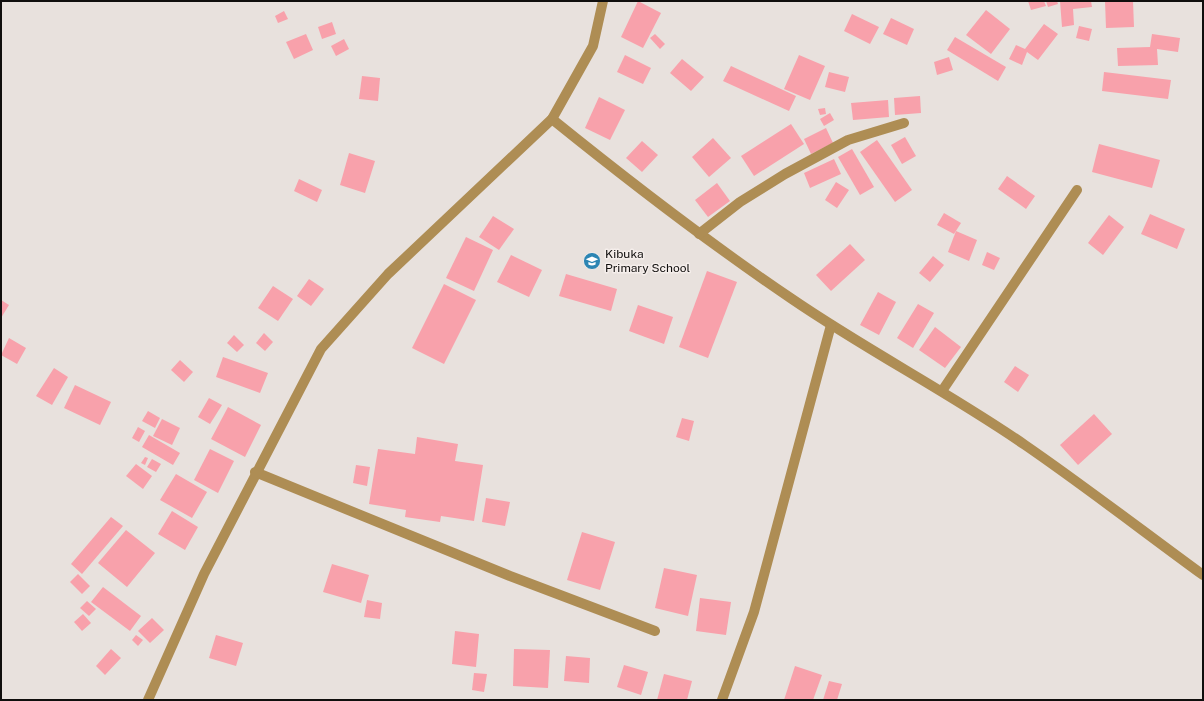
<svg xmlns="http://www.w3.org/2000/svg" width="1204" height="701" font-family="'Public Sans',sans-serif">
<style>
.building{fill:#f8a1ab}
.lines{fill:none;stroke-linecap:round;stroke-linejoin:round}
.minor{stroke:#ae8d54;stroke-width:10}
.labels{text-anchor:middle;dominant-baseline:central;stroke-width:3;stroke-linejoin:round;paint-order:stroke}
.poi-label{font-size:12px;fill:#100e0d;stroke:#f5eeeb;text-anchor:start}
</style>
<rect width="100%" height="100%" fill="#e8e1dd"/>
<g class="building">
<path d="M638 1 661 13 643 48 621 37Z"/>
<path d="M1028 1H1044L1046 6 1031 10Z"/>
<path d="M1046 1H1057L1058 4 1048 7Z"/>
<path d="M1060 1H1091L1092 7 1073 9 1074 25 1062 27Z"/>
<path d="M1105 1H1133L1134 27 1106 28Z"/>
<path d="M986 10 1010 29 991 54 966 35Z"/>
<path d="M284 11 288 19 278 23 275 16Z"/>
<path d="M852 14 879 27 870 44 844 31Z"/>
<path d="M891 18 914 29 907 45 883 34Z"/>
<path d="M332 22 336 34 322 39 318 27Z"/>
<path d="M1044 24 1058 34 1038 60 1027 52 1022 65 1009 59 1016 45 1025 49Z"/>
<path d="M1079 26 1092 29 1089 41 1076 38Z"/>
<path d="M306 34 313 50 294 59 286 42Z"/>
<path d="M655 34 665 44 660 49 650 38Z"/>
<path d="M1152 34 1180 38 1178 52 1157 49 1158 65 1118 66 1117 48 1150 47Z"/>
<path d="M955 37 1006 67 998 81 947 50Z"/>
<path d="M344 39 349 49 336 56 331 46Z"/>
<path d="M625 55 651 68 643 84 617 72Z"/>
<path d="M799 55 825 66 810 100 784 89Z"/>
<path d="M949 57 953 70 937 75 934 62Z"/>
<path d="M682 59 704 77 691 91 670 73Z"/>
<path d="M731 66 796 96 789 111 723 81Z"/>
<path d="M829 72 849 77 845 92 825 87Z"/>
<path d="M1104 72 1171 80 1168 99 1102 91Z"/>
<path d="M362 76 380 78 378 101 359 99Z"/>
<path d="M920 96 921 113 895 115 894 98Z"/>
<path d="M599 97 625 110 610 140 585 128Z"/>
<path d="M888 100 889 117 853 120 851 103Z"/>
<path d="M825 108 826 114 820 115 818 109Z"/>
<path d="M830 113 834 120 824 126 820 119Z"/>
<path d="M791 124 804 144 754 176 741 156Z"/>
<path d="M826 128 833 143 811 154 804 139Z"/>
<path d="M905 137 916 156 902 164 891 145Z"/>
<path d="M713 138 731 158 709 177 692 157Z"/>
<path d="M877 140 912 190 895 202 860 152Z"/>
<path d="M642 141 658 155 642 172 626 158Z"/>
<path d="M1099 144 1160 160 1152 188 1092 172Z"/>
<path d="M852 149 874 187 860 195 838 157Z"/>
<path d="M349 153 375 161 365 193 340 185Z"/>
<path d="M834 159 841 174 810 188 804 173Z"/>
<path d="M1007 176 1035 196 1026 209 998 189Z"/>
<path d="M299 179 322 190 317 202 294 191Z"/>
<path d="M836 182 849 190 837 208 825 200Z"/>
<path d="M717 183 730 201 708 217 695 200Z"/>
<path d="M944 213 961 223 954 234 937 225Z"/>
<path d="M1150 214 1185 229 1177 249 1141 234Z"/>
<path d="M1109 215 1124 227 1103 255 1088 243Z"/>
<path d="M493 216 514 229 499 250 479 237Z"/>
<path d="M956 231 977 240 969 261 948 252Z"/>
<path d="M466 237 493 250 474 291 446 278Z"/>
<path d="M850 244 865 260 831 291 816 275Z"/>
<path d="M987 252 1000 258 994 270 982 265Z"/>
<path d="M511 255 542 270 529 297 497 282Z"/>
<path d="M933 256 944 265 930 282 919 273Z"/>
<path d="M707 271 737 282 708 358 679 347Z"/>
<path d="M566 274 617 289 611 311 559 296Z"/>
<path d="M309 279 324 289 311 306 297 296Z"/>
<path d="M444 284 476 300 444 364 412 348Z"/>
<path d="M273 286 293 299 278 321 258 308Z"/>
<path d="M878 292 896 302 879 335 860 325Z"/>
<path d="M1 300 9 305 1 318Z"/>
<path d="M918 304 934 313 913 348 897 338Z"/>
<path d="M638 305 673 317 664 344 629 331Z"/>
<path d="M935 327 961 347 945 368 919 350Z"/>
<path d="M264 333 273 342 265 351 256 343Z"/>
<path d="M234 335 244 345 237 352 227 343Z"/>
<path d="M9 338 26 348 17 364 1 355Z"/>
<path d="M223 357 268 373 260 393 216 377Z"/>
<path d="M180 360 193 372 184 382 171 370Z"/>
<path d="M1015 366 1029 375 1018 392 1004 382Z"/>
<path d="M54 368 68 377 52 405 36 396Z"/>
<path d="M75 385 111 402 100 425 64 408Z"/>
<path d="M209 398 222 405 210 424 198 417Z"/>
<path d="M228 407 261 425 245 457 211 439Z"/>
<path d="M148 411 160 418 155 428 142 421Z"/>
<path d="M1094 414 1112 434 1078 465 1060 445Z"/>
<path d="M682 418 694 421 689 441 676 437Z"/>
<path d="M162 419 180 428 172 445 153 436Z"/>
<path d="M138 427 145 431 139 442 132 438Z"/>
<path d="M149 435 180 453 173 465 142 447Z"/>
<path d="M417 437 458 444 455 461 483 465 474 521 441 516 440 522 405 517 406 510 369 504 378 449 415 454Z"/>
<path d="M210 449 234 461 218 493 194 480Z"/>
<path d="M145 457 148 458 145 465 141 463Z"/>
<path d="M152 459 161 464 156 472 147 467Z"/>
<path d="M136 464 152 476 143 489 126 476Z"/>
<path d="M356 465 370 467 367 486 353 483Z"/>
<path d="M176 474 207 492 192 518 160 500Z"/>
<path d="M486 498 510 502 505 526 482 522Z"/>
<path d="M172 511 198 527 185 550 158 534Z"/>
<path d="M111 517 123 526 82 574 71 564Z"/>
<path d="M126 530 155 553 127 587 98 563Z"/>
<path d="M582 532 615 542 600 590 567 580Z"/>
<path d="M332 564 369 575 361 603 323 592Z"/>
<path d="M664 568 697 575 688 616 655 608Z"/>
<path d="M78 574 90 586 82 594 70 582Z"/>
<path d="M103 587 141 616 130 631 91 602Z"/>
<path d="M700 598 731 602 726 635 696 631Z"/>
<path d="M367 600 382 603 380 619 364 617Z"/>
<path d="M87 601 96 609 89 616 80 608Z"/>
<path d="M83 614 91 623 82 631 74 622Z"/>
<path d="M152 618 164 630 150 643 138 631Z"/>
<path d="M455 631 479 634 476 667 452 664Z"/>
<path d="M136 635 143 640 138 646 132 640Z"/>
<path d="M216 635 243 643 236 666 209 658Z"/>
<path d="M111 649 121 658 105 675 96 666Z"/>
<path d="M514 649 550 650 548 688 513 686Z"/>
<path d="M566 656 590 658 589 683 564 681Z"/>
<path d="M624 665 648 672 641 695 617 687Z"/>
<path d="M795 666 822 675 813 700H784Z"/>
<path d="M474 673 487 674 484 692 472 690Z"/>
<path d="M664 674 692 681 687 700H657Z"/>
<path d="M829 681 842 684 837 700H823Z"/>
</g>
<g class="lines">
<g class="minor">
<path d="M552 119C630 182 709 243 792 299 868 351 950 393 1025 445 1086 487 1144 532 1203 575"/>
<path d="M699 234 740 202 785 174 848 140 904 123"/>
<path d="M942 391 1077 190"/>
<path d="M255 472 510 576 655 631"/>
<path d="M148 700 204 574 321 349 388 274 552 119 593 46 603 1"/>
<path d="M722 700 754 612 831 325"/>
</g>
</g>
<defs>
<g id="school-disc" transform="scale(0.9)"><circle r="9.5" fill="#2c85b3" stroke="#f5eeeb"/><path d="M0-5L7-2L0 1L-7-2ZM-4 1L0 2.5L4 1V4Q0 6-4 4Z" fill="#fff"/></g>
</defs>
<g fill-rule="evenodd">
<use href="#school-disc" x="592" y="261"/>
</g>
<g class="labels">
<g class="poi-label">
<text x="605" y="254">Kibuka<tspan x="605" dy="14">Primary School</tspan></text>
</g>
</g>
<rect width="1204" height="701" fill="none" stroke="#100e0d" stroke-width="4"/>
</svg>
